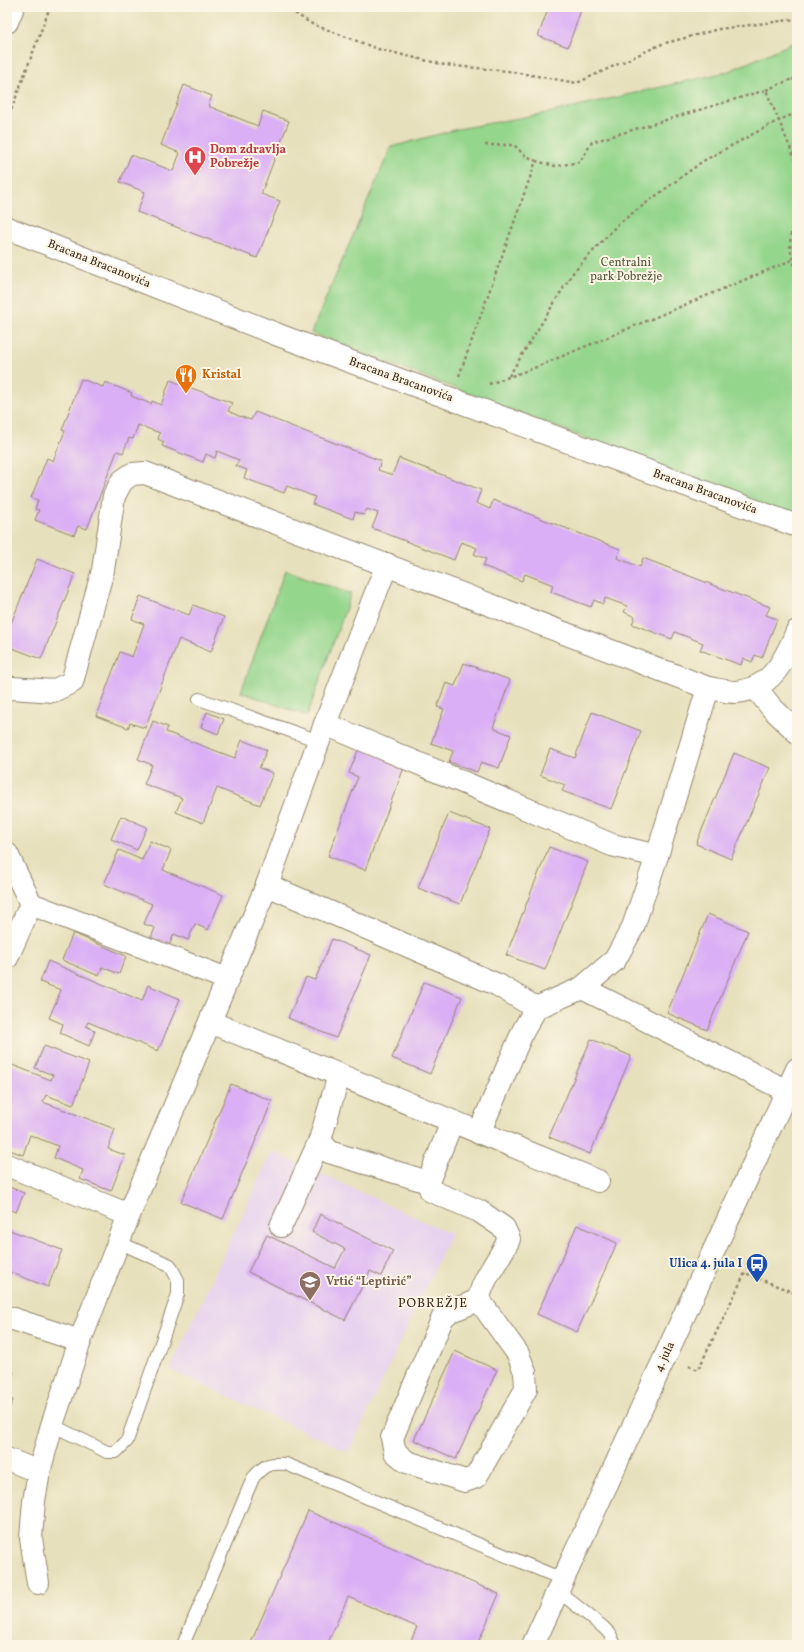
<svg xmlns="http://www.w3.org/2000/svg" width="804" height="1652" font-family="Vollkorn,serif">
<style>
.built{fill:#e7d2ef}
.green{fill:#95d68d;stroke:#688056}
.building{fill:#daaff5}
.lines{fill:none;stroke-linecap:round;stroke-linejoin:round}
.lane-casing{stroke:#91856d;stroke-width:14}
.street-casing{stroke:#91856d;stroke-width:24}
.secondary-casing{stroke:#91856d;stroke-width:24}
.path{stroke:#91856d;stroke-width:2.5;stroke-dasharray:3 3;stroke-linecap:butt}
.lane{stroke:#fff;stroke-width:12}
.street{stroke:#fff;stroke-width:22}
.secondary{stroke:#fff;stroke-width:22}
.labels{text-anchor:middle;dominant-baseline:central;stroke-width:4;stroke-linejoin:round;paint-order:stroke}
.health-label{font-size:12px;font-weight:bold;fill:#be3a42;stroke:#fcf5e5;text-anchor:start}
.park-label{font-size:12px;fill:#52553a;stroke:#fcf5e5}
.street-label{font-size:12px;fill:#3b2a1e;stroke:#fcf5e5}
.food-label{font-size:12px;font-weight:bold;fill:#c56008;stroke:#fcf5e5;text-anchor:start}
.transit-label{font-size:12px;font-weight:bold;fill:#164399;stroke:#fcf5e5;text-anchor:end}
.education-label{font-size:12px;font-weight:bold;fill:#785e54;stroke:#fcf5e5;text-anchor:start}
.neighbourhood-label{font-size:13px;letter-spacing:1px;fill:#3b2a1e;stroke:#fcf5e5}
</style>
<rect width="100%" height="100%" fill="#fcf5e5"/>
<filter id="ink" filterUnits="userSpaceOnUse"><feTurbulence type="fractalNoise" baseFrequency=".025" numOctaves="2"/><feDisplacementMap in="SourceGraphic" scale="8" xChannelSelector="R" yChannelSelector="G"/><feConvolveMatrix kernelMatrix="1 2 1 2 8 2 1 2 1" color-interpolation-filters="sRGB"/></filter>
<filter id="wash" filterUnits="userSpaceOnUse"><feTurbulence type="fractalNoise" baseFrequency=".012" numOctaves="4" result="noise"/><feDisplacementMap in="SourceGraphic" scale="16" xChannelSelector="R" yChannelSelector="G"/><feGaussianBlur stdDeviation="0.9" result="paint"/><feColorMatrix in="noise" values="0 0 0 0 0 0 0 0 0 0 0 0 0 0 0 0 0 1.4 0 .05"/><feComposite in="paint" operator="in"/></filter>
<g filter="url(#wash)">
<rect width="100%" height="100%" fill="#e7e0bc"/>
<path class="built" d="M272 1151 451 1234 349 1452 170 1370Z"/>
<g class="green">
<path d="M797 41V519L311 333 391 147 458 129 547 113 727 72Z"/>
<path d="M285 570 351 594 307 716 241 692Z"/>
</g>
<g id="blocks">
<g class="building">
<path d="M549 7H582L568 47 538 36Z"/>
<path d="M184 85 212 96 208 106 258 126 263 111 289 121 261 194 280 201 257 258 137 212 145 192 120 182 131 155 173 171 180 153 161 145Z"/>
<path d="M81 379 103 387 105 382 132 393 131 396 151 404 152 401 161 405 170 380 232 403 228 411 239 416 251 420 255 412 381 461 378 470 392 475 399 458 481 490 476 503 490 509 493 500 620 549 617 558 640 567 643 558 770 607 766 615 777 619 762 658 755 655 752 662 743 658 741 665 700 650 703 643 675 632 672 639 632 624 635 617 624 612 627 606 605 598 603 604 594 600 591 607 551 592 553 585 525 574 522 581 483 566 486 559 474 554 477 548 461 542 454 560 372 528 378 513 367 509 364 515 355 512 353 519 312 504 315 497 287 486 284 493 244 478 247 470 236 466 239 460 217 451 215 458 206 454 203 462 162 446 164 442 158 439 160 433 138 425 133 439 129 438 123 453 117 451 87 529 78 526 74 535 35 520 39 510 35 509 38 500 31 498 47 458 53 461 65 431 62 430Z"/>
<path d="M37 559 75 574 41 659 7 646V633Z"/>
<path d="M140 596 189 615 193 605 224 617 211 652 179 639 145 728 130 723 128 728 96 716 120 652 132 657 144 624 132 619Z"/>
<path d="M464 663 510 680 493 728 511 735 499 768 481 762 477 772 449 762 453 751 431 743 444 709 437 707 446 683 455 686Z"/>
<path d="M207 712 224 719 218 734 201 727Z"/>
<path d="M592 712 641 731 611 809 562 791 565 785 540 775 550 749 575 758Z"/>
<path d="M153 721 168 727 166 732 235 758 242 740 267 750 259 768 273 773 260 805 217 788 203 823 176 812 182 798 144 784 152 765 138 759Z"/>
<path d="M359 748 405 765 365 870 328 856 358 777 349 773Z"/>
<path d="M734 753 770 768 731 859 696 844Z"/>
<path d="M449 813 490 829 460 904 418 888Z"/>
<path d="M121 816 147 827 137 850 111 839Z"/>
<path d="M150 841 171 850 163 870 223 895 208 930 195 924 188 940 174 934 168 948 150 940 155 928 144 924 152 904 104 884 119 850 142 860Z"/>
<path d="M549 847 588 862 545 970 506 955Z"/>
<path d="M708 914 748 931 707 1030 667 1013Z"/>
<path d="M73 933 126 956 119 974 102 967 99 976 62 960Z"/>
<path d="M332 939 371 955 336 1038 288 1018 306 977 315 980Z"/>
<path d="M48 961 142 1001 148 985 180 999 158 1051 88 1022 86 1026 95 1031 89 1046 60 1033 63 1024 49 1018 61 990 40 982Z"/>
<path d="M424 982 462 997 430 1074 392 1058Z"/>
<path d="M591 1039 631 1056 590 1154 549 1137Z"/>
<path d="M44 1046 89 1063 73 1105 46 1095 43 1102 115 1129 108 1149 125 1155 111 1191 80 1179 83 1170 54 1158 58 1146 30 1135 23 1155 7 1149V1063L51 1080 53 1075 35 1068Z"/>
<path d="M231 1084 272 1101 223 1219 181 1202Z"/>
<path d="M7 1186 24 1193 16 1212 7 1209Z"/>
<path d="M320 1214 393 1251 381 1276 370 1271 345 1320 248 1272 267 1235 335 1268 345 1249 312 1232Z"/>
<path d="M577 1225 617 1243 577 1332 537 1314Z"/>
<path d="M7 1229 62 1250 48 1287 7 1271Z"/>
<path d="M455 1351 497 1370 456 1459 414 1440Z"/>
<path d="M7 1369 14 1372 7 1388Z"/>
<path d="M7 1398 13 1400 7 1414Z"/>
<path d="M308 1511 499 1594 477 1645H409L417 1627 348 1597 327 1645H250Z"/>
</g>
</g>
</g>
<g filter="url(#ink)">
<use href="#blocks" fill-opacity="0" stroke="#91856d" stroke-width="1"/>
<g class="lines">
<g class="lane-casing">
<g id="lane">
<path d="M199 699 319 741"/>
<path d="M52 1425 107 1452H116L127 1441 178 1294V1280L170 1265 118 1242"/>
<path d="M558 1591 603 1627 610 1634 615 1645"/>
<path d="M183 1645 253 1478C264 1465 268 1463 286 1464L562 1579"/>
</g>
</g>
<g class="street-casing">
<g id="street">
<path d="M7 22 13 7"/>
<path d="M7 228 281 336 797 526"/>
<path d="M755 687 772 708 797 732"/>
<path d="M7 689 12 688 53 691 72 682 103 570 114 496 122 481 132 474 145 473 708 688C716 689 727 692 735 692 771 690 785 660 797 631"/>
<path d="M325 724 612 845 657 856"/>
<path d="M7 854 31 904 227 979"/>
<path d="M267 885 498 985 536 1008"/>
<path d="M7 958 31 904"/>
<path d="M582 988 787 1091"/>
<path d="M210 1022 598 1181"/>
<path d="M339 1075 320 1140 329 1152 428 1182"/>
<path d="M452 1122 428 1182 431 1191 479 1211 504 1228 509 1239C500 1259 481 1280 479 1300L518 1354 525 1372 526 1389 476 1477 465 1481 407 1462 395 1452 392 1438 443 1317 451 1311 479 1300"/>
<path d="M479 1133 523 1031 536 1008 582 988 615 960 633 927 657 856 708 688"/>
<path d="M7 1165 129 1215"/>
<path d="M281 1226 320 1140"/>
<path d="M7 1317 80 1341"/>
<path d="M7 1459 39 1472"/>
<path d="M38 1583 31 1538 34 1501 39 1472 52 1425 80 1341 129 1215 267 885 325 724 387 564"/>
</g>
</g>
<g class="secondary-casing">
<path id="secondary" d="M533 1645 797 1069"/>
</g>
<g class="path">
<path d="M285 7 312 24 378 49 445 65 508 71 577 83 662 44 719 29 797 19"/>
<path d="M793 78 797 88"/>
<path d="M766 90 797 77"/>
<path d="M7 121 50 7"/>
<path d="M485 145H514L523 154 536 161"/>
<path d="M797 216C788 234 788 252 797 270"/>
<path d="M459 376 536 161 555 166 580 162 592 142 766 90 797 164"/>
<path d="M509 376 572 274 618 224 703 161 779 120 797 113"/>
<path d="M489 384 534 368 792 260"/>
<path d="M689 1366 698 1370 745 1273 797 1294"/>
</g>
<use href="#lane" class="lane"/>
<use href="#street" class="street"/>
<use href="#secondary" class="secondary"/>
</g>
</g>
<defs>
<g id="hospital-pin" transform="scale(1.15)"><path d="M0 17L-7.5 6A9.5 9.5 0 1 1 7.5 6Z" fill="#e0444e" stroke="#fcf5e5"/><path d="M-5-5h3v3.5h4V-5h3V5h-3V1.5h-4V5h-3Z" fill="#fff"/></g>
<g id="restaurant-pin" transform="scale(1.15)"><path d="M0 17L-7.5 6A9.5 9.5 0 1 1 7.5 6Z" fill="#e8710a" stroke="#fcf5e5"/><path d="M-5-6h1v4h1v-4h1v4h1v-4h1v5L-1.5 .5V6h-2V.5L-5-1ZM5-6V6H3V1.5H1.5Q1.5-4 5-6Z" fill="#fff"/></g>
<g id="bus-pin" transform="scale(1.15)"><path d="M0 17L-7.5 6A9.5 9.5 0 1 1 7.5 6Z" fill="#1a4fb4" stroke="#fcf5e5"/><path d="M-5-6H5V4H4V6H2V4H-2V6H-4V4H-5ZM-3.5-4V0h7V-4ZM-3.5 1.2v1.5H-2V1.2ZM2 1.2v1.5H3.5V1.2Z" fill="#fff"/></g>
<g id="school-pin" transform="scale(1.15)"><path d="M0 17L-7.5 6A9.5 9.5 0 1 1 7.5 6Z" fill="#8d6e63" stroke="#fcf5e5"/><path d="M0-5L7-2L0 1L-7-2ZM-4 1L0 2.5L4 1V4Q0 6-4 4Z" fill="#fff"/></g>
</defs>
<g fill-rule="evenodd">
<use href="#hospital-pin" x="195" y="157"/>
<use href="#restaurant-pin" x="186" y="375"/>
<use href="#bus-pin" x="757" y="1264"/>
<use href="#school-pin" x="310" y="1282"/>
</g>
<g class="labels">
<g class="health-label">
<text x="210" y="150">Dom zdravlja<tspan x="210" dy="14">Pobrežje</tspan></text>
</g>
<g class="park-label">
<text x="626" y="263">Centralni<tspan x="626" dy="14">park Pobrežje</tspan></text>
</g>
<g class="street-label">
<text transform="translate(99 264) rotate(22)">Bracana Bracanovića</text>
<text transform="translate(401 380) rotate(20)">Bracana Bracanovića</text>
<text transform="translate(705 492) rotate(20)">Bracana Bracanovića</text>
<text transform="translate(665 1357) rotate(-65)">4. jula</text>
</g>
<g class="food-label">
<text x="202" y="375">Kristal</text>
</g>
<g class="transit-label">
<text x="742" y="1264">Ulica 4. jula I</text>
</g>
<g class="education-label">
<text x="326" y="1282">Vrtić “Leptirić”</text>
</g>
<g class="neighbourhood-label">
<text x="433" y="1304">POBREŽJE</text>
</g>
</g>
<rect width="804" height="1652" fill="none" stroke="#fcf5e5" stroke-width="24"/>
</svg>
